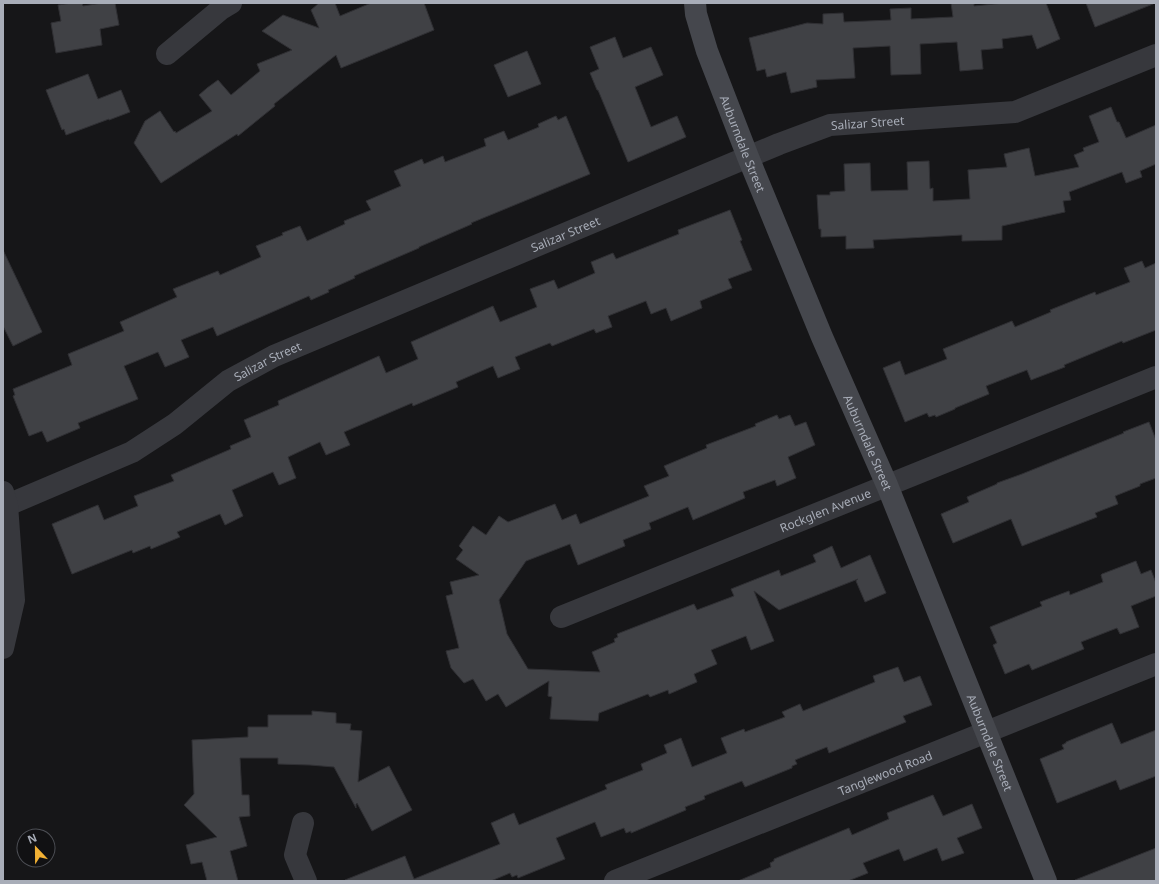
<svg xmlns="http://www.w3.org/2000/svg" width="1159" height="884" font-family="'Noto Sans',sans-serif">
<style>
.building{fill:#404145;stroke:#303034}
.lines{fill:none;stroke-linecap:round;stroke-linejoin:round}
.street{stroke:#37383d;stroke-width:22}
.secondary{stroke:#45474d;stroke-width:22}
.labels{text-anchor:middle;dominant-baseline:central;stroke-width:3.5;stroke-linejoin:round;paint-order:stroke}
.street-label{font-size:12px;fill:#a8adb8;stroke:#111113}
</style>
<rect width="100%" height="100%" fill="#161618"/>
<g class="building">
<path d="M72 3H82L83 6 102 3H115L119 25 100 29 102 45 56 53 51 23 61 21 58 5Z"/>
<path d="M319 3H335L340 16 371 3H424L434 30 341 68 336 55 274 104 275 106 238 136 237 134 161 183 134 143 145 121 160 111 174 132 175 131 176 133 212 111 199 95 207 88 218 80 231 95 260 71 257 64 292 50 262 31 283 15 319 28 311 10Z"/>
<path d="M951 3H974V6L1004 3H1046L1060 39 1037 49 1032 35 1002 39 1003 48 981 50 983 69 960 71 957 42 920 44 921 74 891 75 890 46 853 48 855 78 816 80 817 87 791 93 786 72 767 77 765 69 757 71 749 38 807 23 823 24V14L843 13 844 22 891 20 890 9 911 8V19L953 17Z"/>
<path d="M1086 3H1153V4L1095 27Z"/>
<path d="M615 37 623 58 651 47 663 75 635 87 651 127 677 116 686 137 628 162 598 90H597L590 73 599 69 590 47Z"/>
<path d="M527 51 541 84 508 97 494 65Z"/>
<path d="M88 74 98 99 121 90 130 112 109 120V119L66 135 64 129 62 130 46 90Z"/>
<path d="M1111 107 1117 122H1119L1126 138 1156 125V164L1140 171 1142 177 1126 183 1122 172 1069 192 1071 200 1063 201 1065 212 1002 226V240L962 241V235L873 240 874 248 846 249V236L821 237V229H819L817 195H830V192L845 191 844 164 870 163 871 191 908 190 907 162 929 161 930 189 933 188V201L970 199 968 170 1007 167 1004 154 1029 148 1035 176 1079 167 1074 155 1084 151 1083 148 1099 142 1089 116Z"/>
<path d="M556 116 558 120 566 116 590 174 471 223 472 224 419 247V248L354 276 355 278 328 290 329 292 311 300 309 296 217 336 213 327 181 340 189 357 165 367 158 352 124 366 138 399 78 423 80 428 47 442 42 431 29 436 13 396 15 395 13 389 72 365 68 354 124 331 120 322 177 297 173 289 218 271 220 275 261 257 256 246 283 235 282 233 300 226 307 241 345 224 344 221 371 210 366 201 401 186 394 171 422 159 424 164 443 156 445 162 486 146 484 139 504 131 508 140 539 127 538 124Z"/>
<path d="M730 210 742 240 740 241 752 270 728 279 732 288 700 301 702 308 671 321 666 308 651 314 646 301 608 316 612 327 596 333 594 329 552 346 550 343 515 357 520 369 498 378 493 366 456 382 458 387 413 406 412 403 344 432 350 445 326 455 320 442 288 457 296 478 279 485 273 472 232 490 243 516 225 525 220 514 177 532 180 537 151 549 150 546 133 553 132 550 72 574 52 524 98 505 104 520 138 506 134 496 174 481 171 475 231 449 230 446 251 437 244 420 279 405 278 401 379 356 386 373 418 359 411 342 493 306 500 322 537 307 530 289 554 280 558 289 595 273 591 262 613 253 616 259 679 234 678 230Z"/>
<path d="M3 250 42 332 13 346 3 326Z"/>
<path d="M1142 261 1145 268 1156 263V330L1123 343 1122 341 1064 365 1065 367 1031 380 1027 370 986 386 989 394 955 408V409L936 417 935 415 929 417 927 413 905 422 883 368 900 361 905 375 947 359 943 349 1012 321 1015 327 1051 312 1050 310 1095 292 1096 295 1130 282 1124 268Z"/>
<path d="M777 415 779 419 790 415 795 426 806 422 815 445 788 457 796 478 777 486 775 480 743 492 745 498 693 520 688 507 649 523 651 529 623 540 625 546 578 565 570 544 526 561 499 600 507 634 528 669 600 672 592 652 615 642 614 639 618 637 617 634 694 604 697 610 734 596 731 589 779 570 781 576 816 562 813 555 832 546 841 568 870 555 886 593 865 602 856 581 858 579 779 610 754 591 774 641 751 650 746 636 711 650 717 664 694 674 697 682 669 694 668 690 650 697 648 694 599 713 598 721 550 719 552 697 548 696 549 681 506 707 498 694 486 701 473 679 464 683 451 668 446 651 459 648 446 596 453 594 450 582 479 575 456 559 463 550 459 546 473 526 486 535 499 516 508 522 555 504 562 520 576 514 580 524 649 496 644 486 669 476 664 466 707 448 706 445 756 426 755 424Z"/>
<path d="M1149 422 1156 440V478L1140 484V486L1115 496 1118 504 1095 513 1097 517 1022 546 1011 519 953 543 941 514 969 502 967 497 997 484V483L1022 474 1124 433 1123 432Z"/>
<path d="M1136 561 1141 574 1151 570 1156 583V596L1131 606 1139 627 1120 634 1117 628 1081 642 1084 649 1032 670 1029 664 1005 674 993 645 997 643 990 627 1042 606 1040 602 1069 591 1070 595 1103 582 1101 575 1102 574Z"/>
<path d="M898 667 904 682 920 676 932 705 903 716 906 722 829 753 827 747 795 760 797 764 792 766V768L745 787 742 781 704 796 705 799 685 807 686 810 631 833V831L626 833 624 828 601 837 595 822 556 838 565 859 518 878 517 875 512 877 510 873 491 881H345V880L405 856 414 879 500 844 491 823 514 813 519 825 607 789 605 785 643 770 641 764 667 753 664 745 681 738 692 767 727 753 721 738 744 729 745 732 785 717 782 712 800 704 803 711 875 682 873 676Z"/>
<path d="M312 711 336 713V723L351 724 350 730 362 731 358 782 389 766 412 810 372 831 357 803 356 804V808L334 767 310 765 278 764V758H240L242 795H249L250 816 239 817 247 846 230 851 238 881H207L202 862 191 864 186 845 217 837 184 805 194 794 192 740 248 737V727H268V715H312Z"/>
<path d="M1112 723 1121 744 1156 730V776L1120 790 1116 780 1057 803 1040 759 1064 749 1062 745 1066 743V742Z"/>
<path d="M933 795 943 816 972 804 982 828 957 838 964 853 942 861 937 848 904 861 899 849 863 863 868 873 848 881H738L771 867 770 863 774 861V859L849 828 852 835 889 819 887 813Z"/>
<path d="M1156 848V881H1075V880Z"/>
</g>
<g class="lines">
<g class="street">
<path d="M167 54 221 9 231 3"/>
<path id="s1" d="M3 507 132 452 175 424 228 381 274 356 779 144 830 125 1015 112 1156 55"/>
<path id="s2" d="M561 617C759 537 957 456 1156 377"/>
<path d="M3 648 14 600 7 505 3 492"/>
<path d="M303 823 295 855 306 881"/>
<path id="s3" d="M615 881 1156 664"/>
</g>
<path class="secondary" id="s4" d="M695 3 696 14 707 51 748 157 822 337 887 485 1046 881"/>
</g>
<g class="labels">
<g class="street-label">
<text stroke="none"><textPath href="#s1" startOffset="952">Salizar Street</textPath></text>
<text stroke="none"><textPath href="#s4" startOffset="149">Auburndale Street</textPath></text>
<text stroke="none"><textPath href="#s1" startOffset="628">Salizar Street</textPath></text>
<text stroke="none"><textPath href="#s1" startOffset="304">Salizar Street</textPath></text>
<text stroke="none"><textPath href="#s4" startOffset="473">Auburndale Street</textPath></text>
<text stroke="none"><textPath href="#s2" startOffset="285">Rockglen Avenue</textPath></text>
<text stroke="none"><textPath href="#s4" startOffset="797">Auburndale Street</textPath></text>
<text stroke="none"><textPath href="#s3" startOffset="291">Tanglewood Road</textPath></text>
</g>
</g>
<rect width="1159" height="884" fill="none" stroke="#a8adb8" stroke-width="8"/>
<g transform="translate(36 848) rotate(338)"><circle r="19" fill="#111113" stroke="#4d4f55"/>
<path d="M0-3L7 15L0 10L-7 15Z" fill="#f2b134"/>
<text y="-6" font-size="11" font-weight="bold" text-anchor="middle" fill="#a8adb8">N</text>
</g>
</svg>
